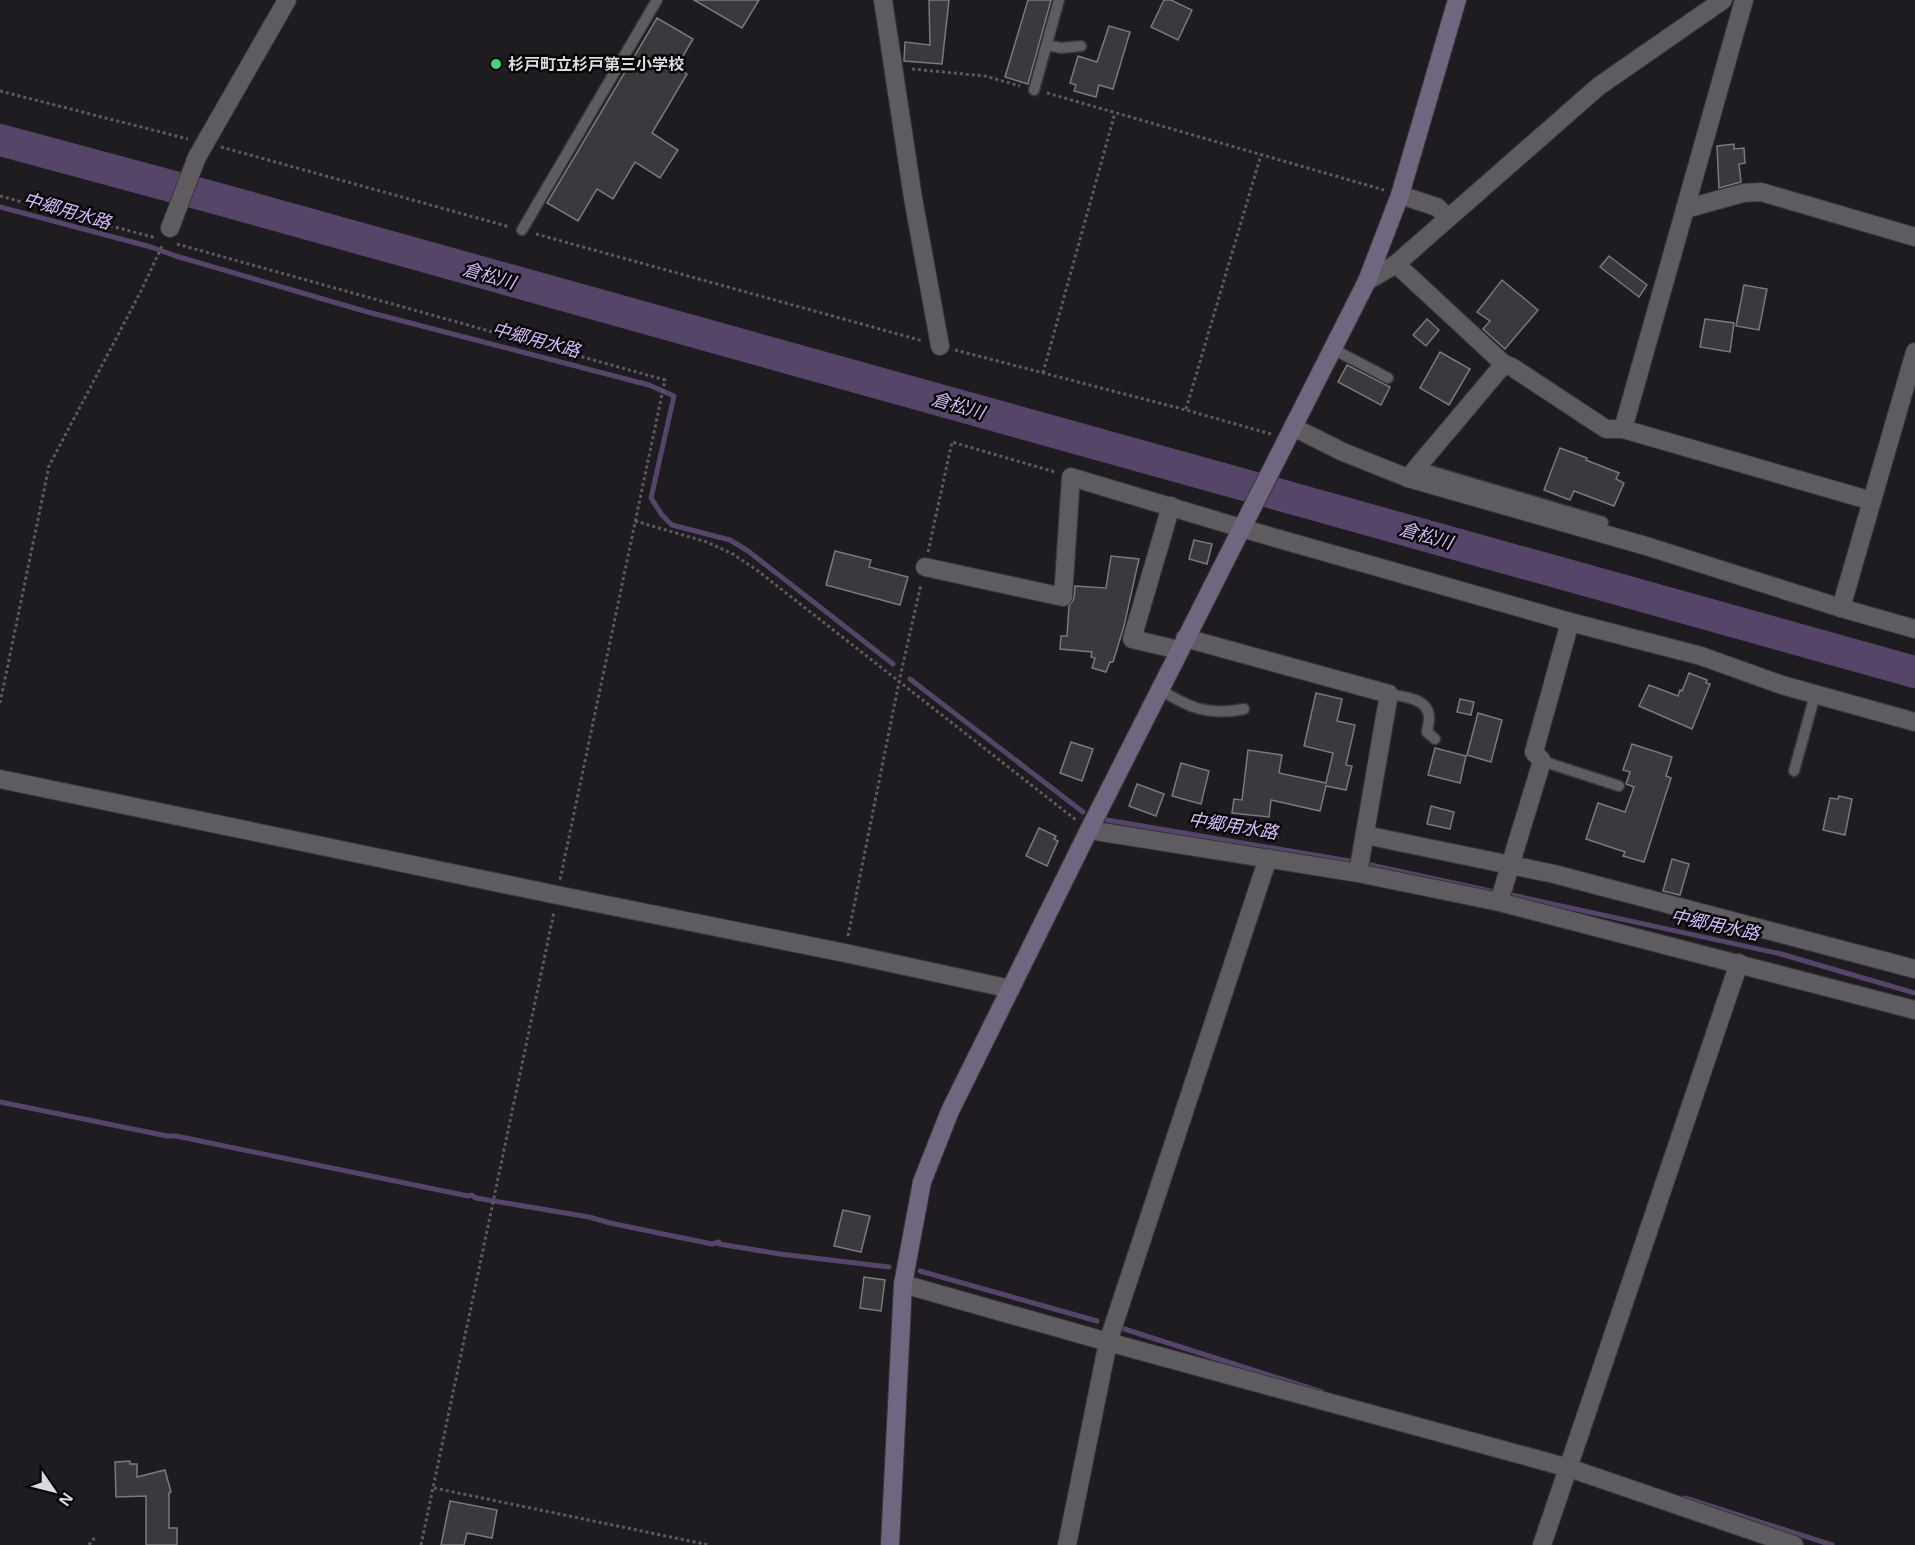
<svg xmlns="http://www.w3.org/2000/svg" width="1915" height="1545" font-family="Helvetica,'Noto Sans JP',sans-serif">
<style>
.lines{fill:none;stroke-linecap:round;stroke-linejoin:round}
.stream{stroke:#554669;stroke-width:5}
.river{stroke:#554669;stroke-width:32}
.building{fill:#3b393d;stroke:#7a787d;stroke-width:1.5}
.lane-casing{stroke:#363638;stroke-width:13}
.street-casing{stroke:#363638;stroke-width:20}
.secondary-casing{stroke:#363638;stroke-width:20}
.path{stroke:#5c5a5e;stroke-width:3;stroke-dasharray:3 3;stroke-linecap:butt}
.lane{stroke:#5e5c60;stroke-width:10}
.street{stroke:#5e5c60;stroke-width:18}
.secondary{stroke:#716680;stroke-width:18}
.poi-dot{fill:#3ed77d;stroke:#080708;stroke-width:2}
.labels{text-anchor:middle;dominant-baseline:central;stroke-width:5;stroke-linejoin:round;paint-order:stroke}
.poi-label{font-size:16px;font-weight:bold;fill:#dbdbdd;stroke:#080708;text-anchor:start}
.water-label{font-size:18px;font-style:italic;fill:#d4bbfa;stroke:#080708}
</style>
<rect width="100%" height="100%" fill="#1e1c20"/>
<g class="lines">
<g class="stream">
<path d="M0 207 151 247 176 256 364 311 649 385 674 396 651 498 662 515 672 525 730 540 748 551 893 664"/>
<path d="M910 679 1083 812"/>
<path d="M1107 820 1355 862"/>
<path d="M1366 864 1495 892"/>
<path d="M1507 894 1781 954 1915 993"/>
<path d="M0 1102 167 1136H176L468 1196 471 1195 476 1198 589 1217 610 1223 712 1244 719 1242V1244L780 1254 889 1267"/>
<path d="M920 1271 1097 1321"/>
<path d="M1118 1327 1322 1392"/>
<path d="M1685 1498 1832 1545"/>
</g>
<path class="river" d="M0 140 215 198 1915 672"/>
</g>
<g class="building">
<path d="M694 0H759L742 28Z"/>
<path d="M929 0H949L942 64 904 61 905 42 930 45Z"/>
<path d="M1028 0H1051L1028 84 1005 77Z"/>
<path d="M1164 0H1171L1192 10 1178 40 1151 27Z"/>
<path d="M657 18 693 39 676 68 687 74 652 133 678 150 660 178 635 162 613 199 597 189 578 221 547 203Z"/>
<path d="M1109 26 1130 32 1113 89 1099 85 1096 97 1074 91 1076 85 1070 83 1078 56 1097 62Z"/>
<path d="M1734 144V149L1744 148 1745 163 1739 164 1741 182 1719 188 1717 146Z"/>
<path d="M1609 256 1647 285 1639 297 1600 267Z"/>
<path d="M1502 280 1538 310 1505 349 1483 329 1490 321 1477 312Z"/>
<path d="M1744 285 1767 289 1759 330 1736 326Z"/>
<path d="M1427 319 1439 330 1426 346 1413 335Z"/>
<path d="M1705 319 1734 323 1730 352 1700 347Z"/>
<path d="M1440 352 1470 369 1449 405 1420 388Z"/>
<path d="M1347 365 1390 387 1381 405 1338 382Z"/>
<path d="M1560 448 1587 458 1586 460 1619 473 1616 479 1624 483 1614 506 1574 491 1570 500 1544 490Z"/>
<path d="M1194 540 1212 544 1207 564 1189 559Z"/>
<path d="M835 551 871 560 869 567 908 577 900 605 826 585Z"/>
<path d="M1111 556 1139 559 1124 626 1113 662H1110L1106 672 1092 668 1095 658 1091 657 1092 652 1060 649 1061 636H1067L1069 606 1074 598 1075 586 1106 588Z"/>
<path d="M1689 673 1707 680 1706 683 1710 684 1692 729 1639 706 1649 685 1678 696 1680 690 1682 691Z"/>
<path d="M1316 693 1342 699 1337 721 1355 725 1346 765 1352 766 1346 790 1326 786 1320 811 1271 800 1269 817 1232 813 1234 799 1242 800 1248 750 1282 755 1279 773 1326 783 1333 753 1304 746Z"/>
<path d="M1460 699 1474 702 1471 715 1457 712Z"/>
<path d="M1478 713 1502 720 1491 762 1467 755Z"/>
<path d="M1071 742 1093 749 1082 781 1060 773Z"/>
<path d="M1632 744 1672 757 1666 776 1671 778 1644 862 1623 856 1625 852 1586 839 1598 803 1625 812 1634 787 1626 784 1630 772 1623 770Z"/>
<path d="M1435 748 1466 756 1460 783 1428 775Z"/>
<path d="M1181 763 1209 771 1201 804 1172 796Z"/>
<path d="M1137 784 1164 794 1156 816 1129 806Z"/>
<path d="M1839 796 1852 799 1845 835 1823 830 1830 798 1838 799Z"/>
<path d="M1431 806 1454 812 1450 829 1427 824Z"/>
<path d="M1039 828 1056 836 1054 839 1058 841 1047 866 1026 856Z"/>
<path d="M1672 859 1689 864 1680 895 1663 891Z"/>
<path d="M843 1210 870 1216 861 1252 834 1246Z"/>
<path d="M864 1277 885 1280 881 1311 860 1308Z"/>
<path d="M130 1461V1464H137V1477L165 1470 171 1492 169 1493V1528H177V1545H146V1496L116 1497 115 1462Z"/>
<path d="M450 1501 497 1510 492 1538 467 1533 464 1545H441Z"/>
</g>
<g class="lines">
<g class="lane-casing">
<g id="lane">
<path d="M1047 45 1061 48 1081 46"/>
<path d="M1034 90 1059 0"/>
<path d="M522 230 657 0"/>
<path d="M1333 349 1388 378"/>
<path d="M1417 467 1603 522"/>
<path d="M1159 689C1189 708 1208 716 1244 709"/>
<path d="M1389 694C1404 697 1428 698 1429 717 1429 722 1428 727 1427 732L1435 739"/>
<path d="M1542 761 1619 786"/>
<path d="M1794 771 1815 695"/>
</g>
</g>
<g class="street-casing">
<g id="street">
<path d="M883 0 913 198 940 346"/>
<path d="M1400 195 1437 207 1448 218"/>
<path d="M1685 209 1743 193 1761 192 1915 237"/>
<path d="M170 228 197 157 287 0"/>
<path d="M1396 264 1504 364 1512 367 1606 429H1623L1744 0"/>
<path d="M1367 281 1396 264 1599 86 1723 0"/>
<path d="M1293 427 1343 452 1408 478 1646 546 1841 608 1915 629"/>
<path d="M1623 429 1872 501"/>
<path d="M1408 478 1504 364"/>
<path d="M1171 506 1132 639 1179 650"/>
<path d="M925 567 1063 597 1071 477 1241 528 1570 622 1701 656 1782 685 1915 722"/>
<path d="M1841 608 1915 352"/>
<path d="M1185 638 1389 694 1358 873"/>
<path d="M0 779 557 895 845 953 1011 989"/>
<path d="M1089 830 1358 873 1499 902 1915 1010"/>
<path d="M1365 835 1554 874 1915 969"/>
<path d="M1499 902 1542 761 1534 752 1570 622"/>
<path d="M903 1284 1108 1342 1569 1468 1794 1545"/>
<path d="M1067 1545 1108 1342 1268 858"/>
<path d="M1542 1545 1739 963"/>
</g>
</g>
<g class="secondary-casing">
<path id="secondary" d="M890 1545 903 1284 922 1182 950 1111 1089 830 1367 281 1400 195 1457 0"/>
</g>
<g class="path">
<path d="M912 69 985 76 1020 86"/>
<path d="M0 91 188 139"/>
<path d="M1047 93 1384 190"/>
<path d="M221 147 510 227"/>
<path d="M0 196 156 238"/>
<path d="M536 234 923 341"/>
<path d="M177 244 665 380 560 880"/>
<path d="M955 350 1186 410 1271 434"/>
<path d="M1043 373 1115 113"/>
<path d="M1186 409 1261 155"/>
<path d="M635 521 707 542 733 554 758 571 1076 820"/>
<path d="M928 552 952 442 1055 472"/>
<path d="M0 703 49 466 140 293 163 244"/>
<path d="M848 936 899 682 921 584"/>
<path d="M434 1488 709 1545"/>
<path d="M89 1545 95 1537"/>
<path d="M421 1545 554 912"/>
</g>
<use href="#lane" class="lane"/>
<use href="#street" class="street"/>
<use href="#secondary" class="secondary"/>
</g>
<circle class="poi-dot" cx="496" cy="64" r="6"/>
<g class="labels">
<g class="poi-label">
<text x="508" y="64">杉戸町立杉戸第三小学校</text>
</g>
<g class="water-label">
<text transform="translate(67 211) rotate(16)">中郷用水路</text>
<text transform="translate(489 276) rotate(16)">倉松川</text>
<text transform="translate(536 340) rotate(15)">中郷用水路</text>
<text transform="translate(958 406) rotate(16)">倉松川</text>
<text transform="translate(1426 536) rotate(16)">倉松川</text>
<text transform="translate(1233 826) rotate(9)">中郷用水路</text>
<text transform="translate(1715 925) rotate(12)">中郷用水路</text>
</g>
</g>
<g transform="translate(54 1491) rotate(125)" stroke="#080708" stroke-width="4.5" paint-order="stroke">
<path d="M0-4.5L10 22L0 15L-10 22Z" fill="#dbdbdd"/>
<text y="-9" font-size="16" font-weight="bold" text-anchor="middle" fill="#dbdbdd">N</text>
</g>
</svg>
